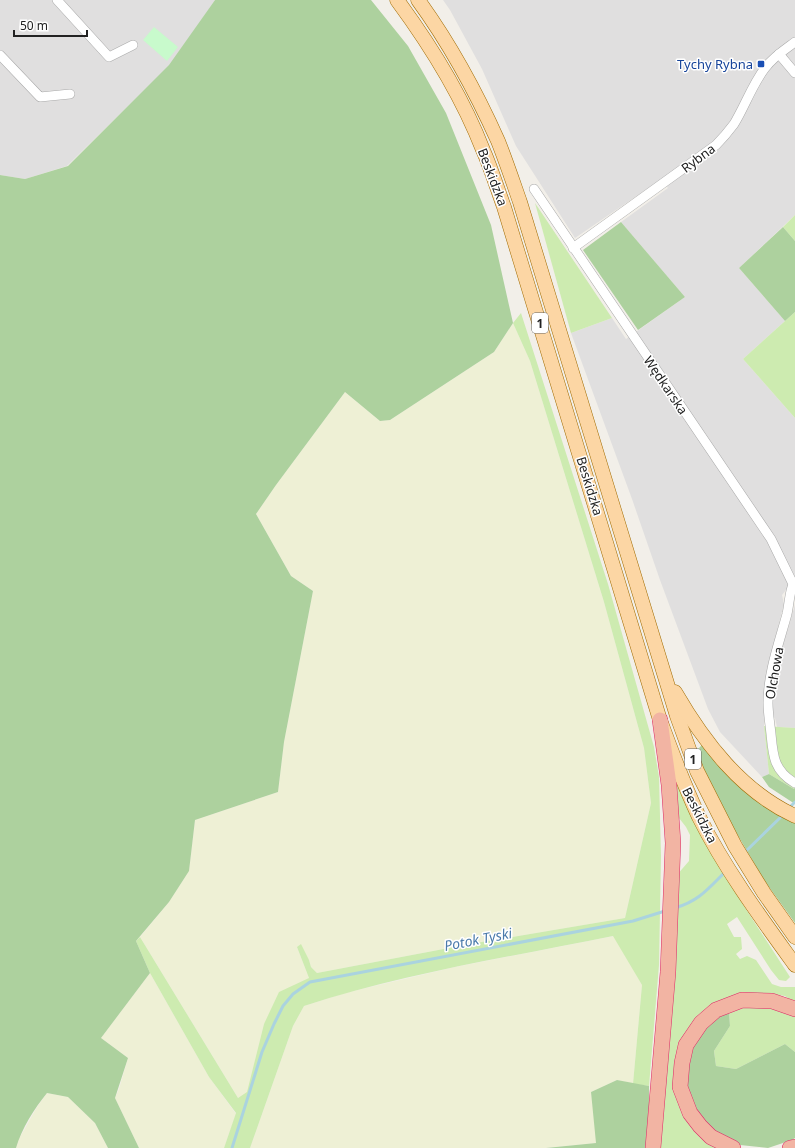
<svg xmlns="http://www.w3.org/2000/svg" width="795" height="1148" font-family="'Noto Sans',sans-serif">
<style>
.residential{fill:#e0dfdf}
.farmland{fill:#eef0d5}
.grass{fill:#cdebb0}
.forest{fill:#add19e}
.park{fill:#c8facc}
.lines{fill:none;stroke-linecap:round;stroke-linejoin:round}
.stream{stroke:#aad3df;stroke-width:3}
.minor-casing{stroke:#a9a9a9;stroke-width:10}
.primary-casing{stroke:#a06b00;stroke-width:15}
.trunk-casing{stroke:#dc2a67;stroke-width:16}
.minor{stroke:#fff;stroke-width:9}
.primary{stroke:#fcd6a4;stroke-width:14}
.trunk{stroke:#f2b4a3;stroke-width:15}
.transit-dot{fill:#1a4fb4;stroke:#fff;stroke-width:1.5}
.labels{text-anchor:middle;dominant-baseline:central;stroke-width:3;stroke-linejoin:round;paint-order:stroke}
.shield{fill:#fff;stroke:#646464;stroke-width:1}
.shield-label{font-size:12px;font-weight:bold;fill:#222}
.transit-label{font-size:13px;fill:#164399;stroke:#fff;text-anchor:end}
.street-label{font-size:13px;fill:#222;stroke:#fff}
.water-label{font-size:14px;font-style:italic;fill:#4a7aab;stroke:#fff}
</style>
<rect width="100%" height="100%" fill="#f2efe9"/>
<g class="residential">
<path d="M0 0H215L170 65 67 166 25 179 0 175Z"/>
<path d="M443 0H795V215L739 268 785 321 743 359 795 418V579L782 595 784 604 766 675 764 726 769 774 762 777 720 732 708 709 660 580 632 499 571 333 612 318 626 339 685 297 621 222 668 188 660 180 575 238 516 146 482 69 450 10Z"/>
<path d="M795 605V728L777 727 775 718 772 716V696L775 671Z"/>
</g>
<g class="farmland">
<path d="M513 323 530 361 604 602 644 748 651 803 625 918 470 944 317 973 311 967 309 960 297 947 309 978 264 1024 247 1093 238 1098 140 937 169 902 189 871 195 820 278 792 284 742 313 591 291 576 256 514 276 485 345 392 380 421 390 420 494 352Z"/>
<path d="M614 936 642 985 633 1084 617 1080 591 1092 597 1143 546 1148H250L293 1026 304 1006 345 993 455 967Z"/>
<path d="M150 973 209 1077 236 1114 224 1148H139L115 1098 119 1089 128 1058 101 1038Z"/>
<path d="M47 1093 68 1097 95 1123 108 1148H16L19 1139 37 1107Z"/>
</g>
<g class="grass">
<path d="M535 203 612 318 571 333Z"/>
<path d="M795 215V241L783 227Z"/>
<path d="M795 312V418L743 359Z"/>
<path d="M521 313 608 584 654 747 659 777 661 856 659 965 649 1086 633 1084 642 985 613 936C510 957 405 973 304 1006L293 1026 250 1148H224L236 1113 209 1077 150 973 136 941 140 937 238 1098 247 1092 264 1024 279 992 309 978 297 947 301 944 309 960 311 967 317 973 470 944 625 918 651 803 644 748 604 602 530 361 513 323Z"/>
<path d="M764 726 795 728V787L794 789 769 774Z"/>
<path d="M677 783 720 869 790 977 786 981 779 980 771 970 737 917 727 924 734 937H741L742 949 736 954 740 959 747 956 756 960 772 984 781 987H795V1003L785 996 763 993 734 996 705 1012 718 1148H658L676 876 689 861 690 835 686 827 679 818 674 787Z"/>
<path d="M745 1005H772L795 1015V1052L785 1044 736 1069 716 1066 714 1051 730 1026 729 1011Z"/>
</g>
<g class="forest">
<path d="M215 0H371L408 46 446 113 491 225 513 323 494 352 390 420 380 421 345 392 276 485 256 514 291 576 313 591 284 742 278 792 195 820 189 871 169 902 136 941 150 973 101 1038 128 1058 115 1098 139 1148H108L95 1123 68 1097 47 1093C34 1109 22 1128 16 1148H0V175L25 179 68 166 169 65Z"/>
<path d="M621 222 685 297 638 330 583 250Z"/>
<path d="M783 227 795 241V312L785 321 739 268Z"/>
<path d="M703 744 795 821V923L764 880 716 798 696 751Z"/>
<path d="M769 774 794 789 795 787V804L769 787 762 777Z"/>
<path d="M729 1011 730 1026 714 1051 716 1066 736 1069 785 1044 795 1052V1138L792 1140 768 1148 740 1145 714 1133 693 1108 685 1080 691 1052 705 1025Z"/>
<path d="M617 1080 649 1086V1148H546L596 1143 591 1092Z"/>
</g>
<path class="park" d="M154 27 178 47 167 61 143 40Z"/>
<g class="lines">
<g class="stream">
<path d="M789 808 795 802"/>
<path d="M744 853 784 814"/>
<path d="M675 908C699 901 708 889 726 871"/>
<path d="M232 1148 262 1052 274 1024 283 1006 293 994 310 982 633 921 665 911"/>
</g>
<g class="minor-casing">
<g id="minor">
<path d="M57 0 109 57 133 45"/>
<path d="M779 54 795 73"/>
<path d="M0 55 40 97 70 94"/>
<path d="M534 189 771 539 793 584"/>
<path d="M573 248 716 145C722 139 728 132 734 124 745 106 752 85 765 68 773 57 784 50 795 42"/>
<path d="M795 582C790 586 789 606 787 614 779 643 768 673 768 703 768 713 770 724 771 734 773 756 774 771 795 783"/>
</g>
</g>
<g class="primary-casing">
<g id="primary">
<path d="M397 0C431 46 462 96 483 150 491 168 497 188 504 207L660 720C672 753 684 785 699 817 725 869 761 918 795 965"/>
<path d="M418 0C450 44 476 92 498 141 506 161 513 182 520 202L677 716 697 771 735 846 764 893 795 937"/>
<path d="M675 692C704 742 741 791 795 816"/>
</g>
</g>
<g class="trunk-casing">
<g id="trunk">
<path d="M653 1148 668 972 673 843 669 785 660 720"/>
<path d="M733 1148 711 1137 700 1126 690 1113 680 1087 682 1063 686 1045 701 1023 716 1010 742 1000 772 1001 795 1009"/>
<path d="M790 1148 795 1147"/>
</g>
</g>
<use href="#minor" class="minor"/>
<use href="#primary" class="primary"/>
<use href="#trunk" class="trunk"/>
</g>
<rect class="transit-dot" x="757" y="60" width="8" height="8" rx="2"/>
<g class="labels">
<g class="shield">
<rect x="532" y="313" width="16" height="20" rx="3"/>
<rect x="685" y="749" width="16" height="20" rx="3"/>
</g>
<g class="shield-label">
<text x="540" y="323">1</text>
<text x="693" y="759">1</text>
</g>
<g class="transit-label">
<text x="753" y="64">Tychy Rybna</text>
</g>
<g class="street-label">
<text transform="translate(698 158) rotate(-37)">Rybna</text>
<text transform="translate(493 177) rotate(69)">Beskidzka</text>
<text transform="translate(666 385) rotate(56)">Wędkarska</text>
<text transform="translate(590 486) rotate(73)">Beskidzka</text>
<text transform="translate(774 673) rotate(-80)">Olchowa</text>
<text transform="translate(700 815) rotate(63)">Beskidzka</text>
</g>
<g class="water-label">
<text transform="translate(478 939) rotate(-11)">Potok Tyski</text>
</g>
</g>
<path d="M14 30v6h73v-6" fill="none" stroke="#222222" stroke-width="2"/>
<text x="20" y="30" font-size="12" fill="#222222" stroke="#ffffff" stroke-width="3" paint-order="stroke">50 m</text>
</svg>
